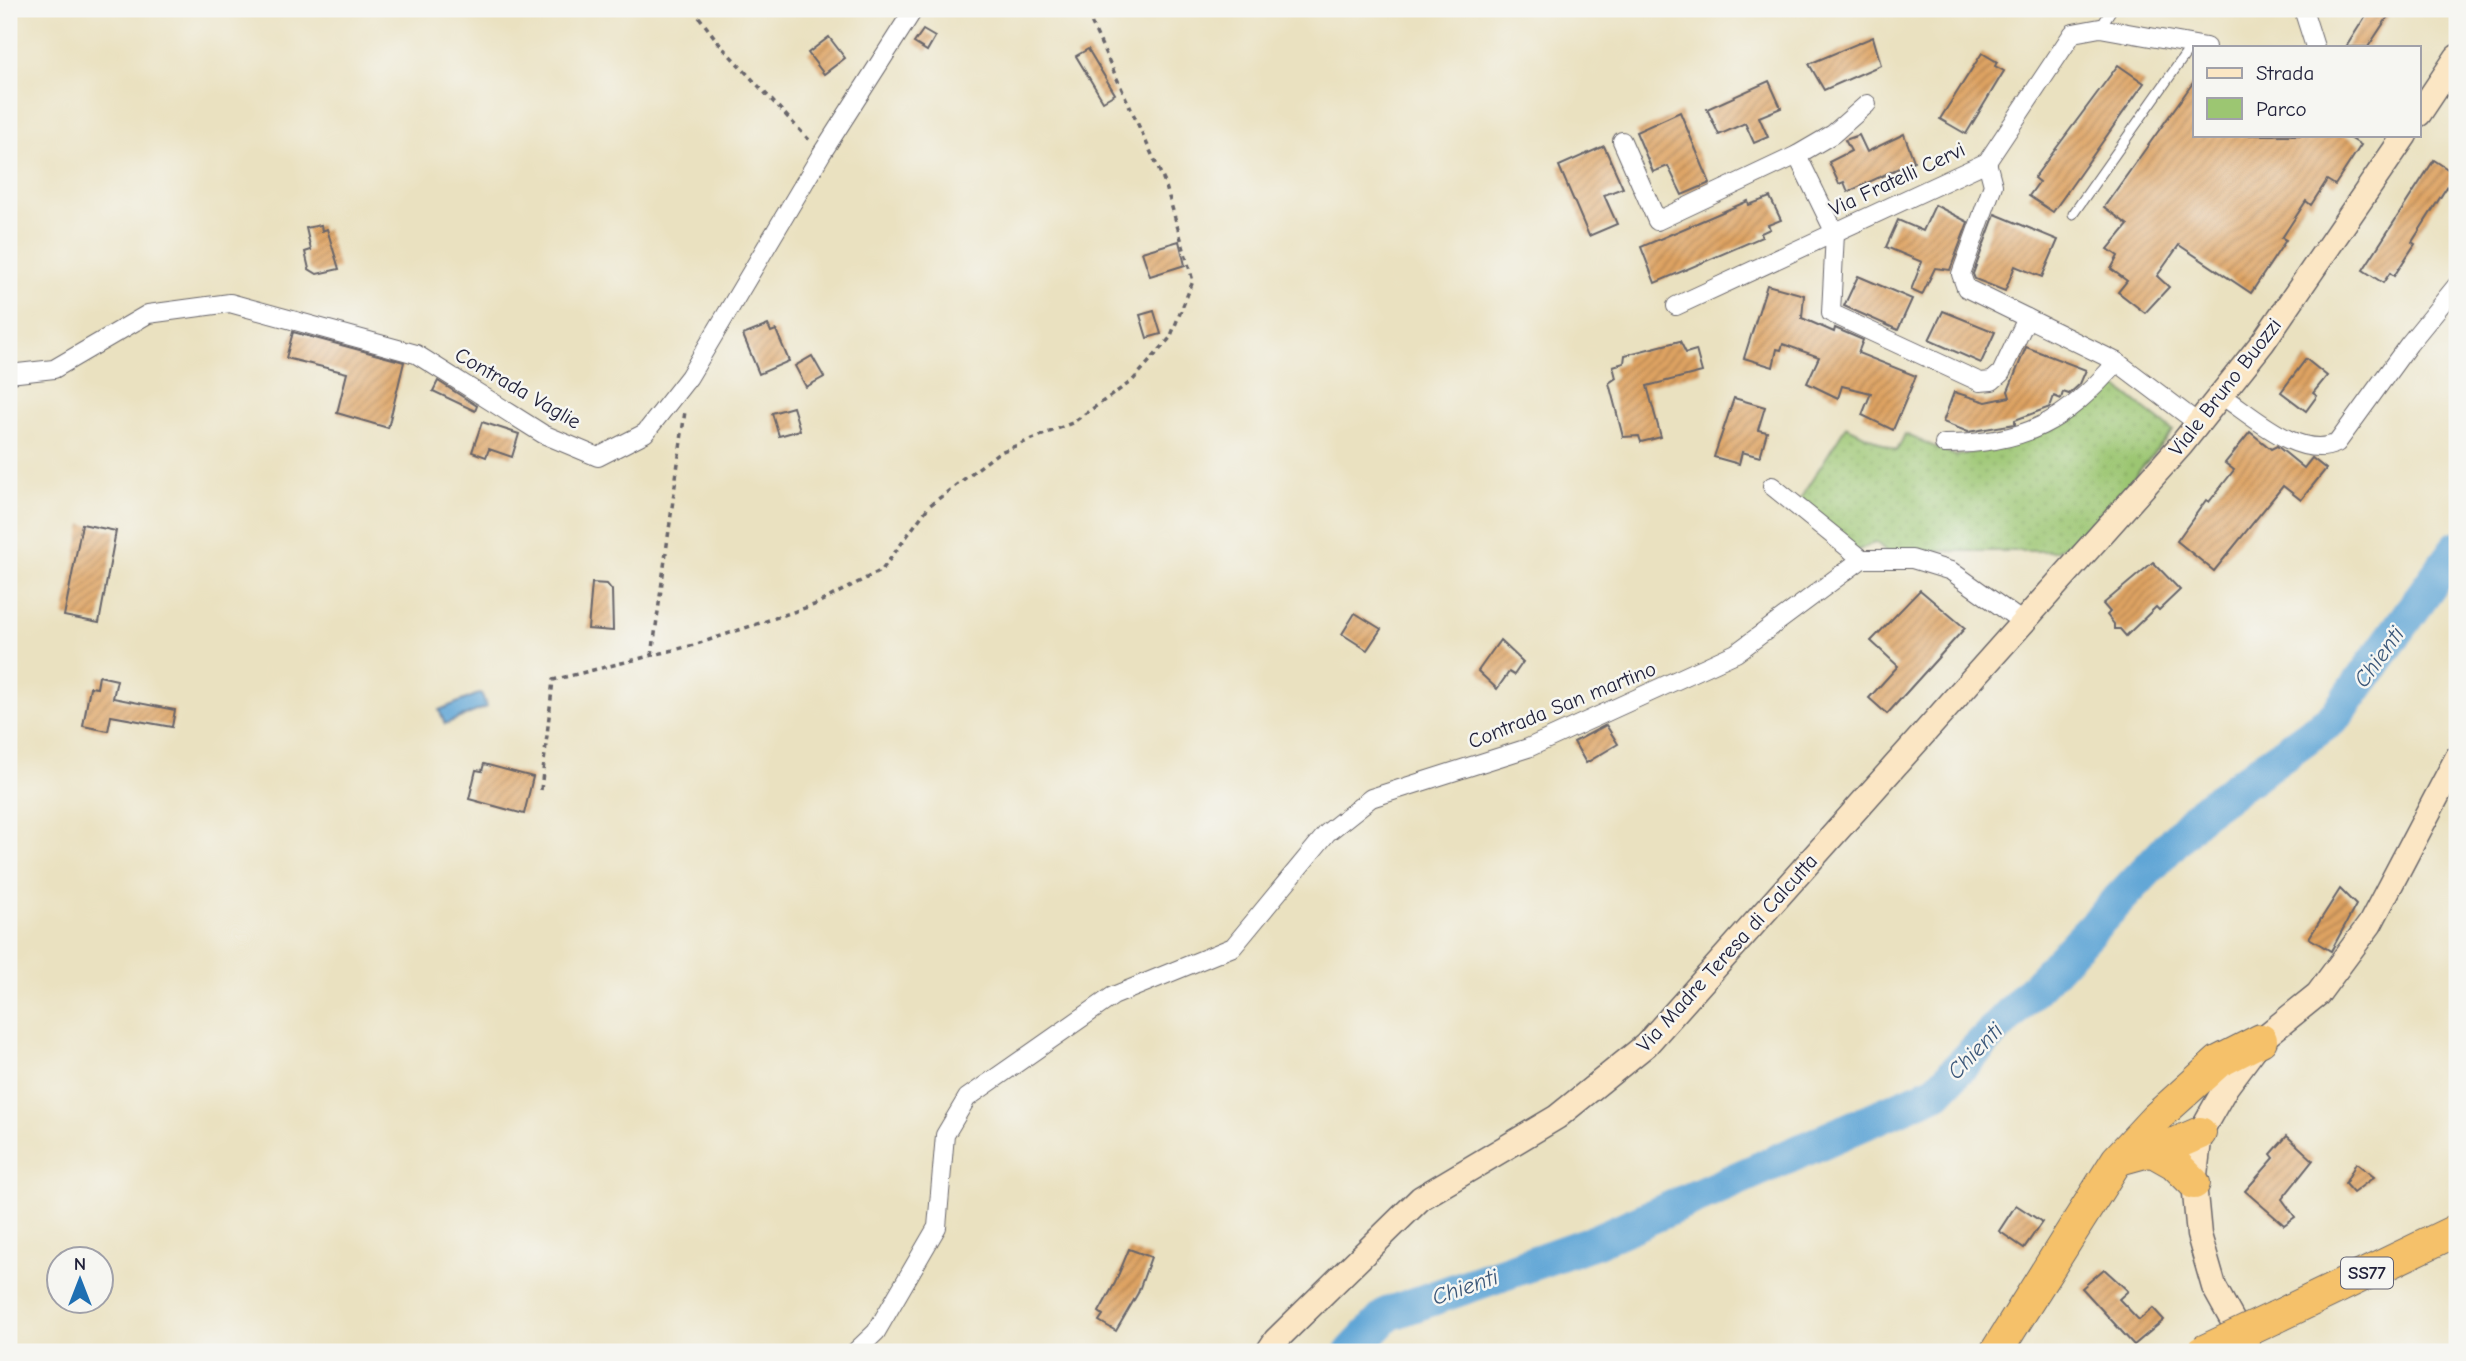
<svg xmlns="http://www.w3.org/2000/svg" width="2466" height="1361" font-family="'Comic Neue',sans-serif">
<style>
.green{fill:url(#green-dots);stroke:#5f7456;stroke-width:2}
.water{fill:url(#water-ripples);stroke:#416488;stroke-width:2}
.lines{fill:none;stroke-linecap:round;stroke-linejoin:round}
.river{stroke:#60a6d6;stroke-width:35}
.building{fill:url(#building-hatch)}
.lane-casing{stroke:#68656a;stroke-width:11}
.street-casing{stroke:#68656a;stroke-width:20}
.secondary-casing{stroke:#68656a;stroke-width:27}
.highway-casing{stroke:#68656a;stroke-width:34}
.path{stroke:#68656a;stroke-width:3.5;stroke-dasharray:5 5;stroke-linecap:butt}
.lane{stroke:#fff;stroke-width:9}
.street{stroke:#fff;stroke-width:18}
.secondary{stroke:#fbe6c4;stroke-width:24}
.highway{stroke:#f5c16b;stroke-width:32}
.highway-bridge-casing{stroke:#68656a;stroke-width:34;stroke-linecap:butt}
.highway-bridge{stroke:#f5c16b;stroke-width:32}
.labels{text-anchor:middle;dominant-baseline:central;stroke-width:5;stroke-linejoin:round;paint-order:stroke}
.shield{fill:#f6f6f2;stroke:#626272;stroke-width:2}
.shield-label{font-size:19px;font-weight:bold;fill:#22223b}
.street-label{font-size:21px;fill:#22223b;stroke:#f6f6f2}
.water-label{font-size:23px;font-style:italic;fill:#3b5779;stroke:#f6f6f2}
</style>
<defs>
<pattern id="green-dots" width="8" height="8" patternUnits="userSpaceOnUse" patternTransform="scale(1.75)"><rect width="8" height="8" fill="#9cc672"/><path d="M2 2h.1M6 6h.1" fill="none" stroke="#86aa64" stroke-width="1.8" stroke-linecap="round"/></pattern>
<pattern id="water-ripples" width="26" height="14" patternUnits="userSpaceOnUse" patternTransform="scale(1.75)"><rect width="26" height="14" fill="#60a6d6"/><path d="M2 4q2-2 4 0t4 0M15 11q2-2 4 0t4 0" fill="none" stroke="#4f87af"/></pattern>
<pattern id="building-hatch" width="6" height="6" patternUnits="userSpaceOnUse" patternTransform="scale(1.75)"><rect width="6" height="6" fill="#dea362"/><path d="M-1 1l2-2M0 6l6-6M5 7l2-2" fill="none" stroke="#b48452"/></pattern>
</defs>
<rect width="100%" height="100%" fill="#f6f6f2"/>
<filter id="ink" filterUnits="userSpaceOnUse"><feTurbulence type="fractalNoise" baseFrequency=".0143" numOctaves="2"/><feDisplacementMap in="SourceGraphic" scale="14" xChannelSelector="R" yChannelSelector="G"/><feConvolveMatrix kernelMatrix="1 2 1 2 8 2 1 2 1" color-interpolation-filters="sRGB"/></filter>
<filter id="wash" filterUnits="userSpaceOnUse"><feTurbulence type="fractalNoise" baseFrequency=".00686" numOctaves="4" result="noise"/><feDisplacementMap in="SourceGraphic" scale="28" xChannelSelector="R" yChannelSelector="G"/><feGaussianBlur stdDeviation="1.57" result="paint"/><feColorMatrix in="noise" values="0 0 0 0 0 0 0 0 0 0 0 0 0 0 0 0 0 1.4 0 .05"/><feComposite in="paint" operator="in"/></filter>
<g filter="url(#wash)">
<rect width="100%" height="100%" fill="#eae1c0"/>
<path class="green" d="M2113 384 2173 431 2082 538 2055 551H1886L1876 542 1856 551 1800 499 1846 426 1897 451 1905 434 1956 456 2018 442 2069 421Z"/>
<path class="water" d="M481 693 487 707 445 724 439 710Z"/>
<g class="lines">
<path class="river" d="M1352 1352 1388 1314 1596 1241 1937 1091 2202 812 2335 717 2457 548"/>
</g>
<g id="blocks">
<g class="building">
<path d="M2370 9H2393L2368 47H2346Z"/>
<path d="M923 30 935 37 927 51 914 43Z"/>
<path d="M829 37 845 58 824 74 808 53Z"/>
<path d="M1873 37 1881 65 1824 90 1809 64Z"/>
<path d="M1088 49 1115 94 1103 101 1076 56Z"/>
<path d="M1982 53 1997 62 1995 66 2004 71 1966 134 1940 119Z"/>
<path d="M2118 65 2144 83 2053 212 2029 196 2039 182 2034 178Z"/>
<path d="M2195 80V135H2345L2361 145 2335 185 2327 180 2311 205 2306 201 2282 238 2286 240 2251 293 2179 245 2157 276 2169 287 2145 313 2118 292 2127 281 2111 269 2118 256 2108 249 2128 225 2104 207Z"/>
<path d="M1769 81 1781 108 1759 117 1768 137 1754 143 1745 123 1719 135 1707 109Z"/>
<path d="M1680 112 1710 183 1682 195 1668 166 1653 172 1636 132Z"/>
<path d="M1904 134 1914 161 1848 192 1844 182 1839 184 1829 162 1851 151 1845 140 1859 135 1867 152Z"/>
<path d="M1604 146 1623 188 1604 195 1617 224 1589 236 1559 166Z"/>
<path d="M2434 160 2455 174 2412 242 2415 244 2394 276 2390 273 2383 283 2363 270Z"/>
<path d="M1770 197 1781 220 1768 225 1770 229 1761 233 1762 237 1655 283 1641 247 1748 201 1749 205Z"/>
<path d="M1935 205 1968 222 1950 270 1935 268 1922 295 1911 290 1922 262 1886 247 1898 220 1923 231Z"/>
<path d="M1995 214 2058 240 2042 277 2015 266 2005 291 1975 279 1973 274Z"/>
<path d="M321 225 322 231 327 229 339 269 317 274 309 269 305 252 311 250 306 228Z"/>
<path d="M1179 241 1185 265 1150 276 1142 252Z"/>
<path d="M1858 276 1912 299 1898 330 1844 306Z"/>
<path d="M1767 285 1804 295 1802 318 1834 332 1835 328 1863 340 1858 353 1916 376 1893 430 1862 415 1871 393 1842 386 1838 398 1807 383 1819 357 1783 344 1781 350 1777 349 1773 367 1744 358Z"/>
<path d="M1154 311 1161 334 1147 338 1140 315Z"/>
<path d="M1943 311 1995 332 1981 363 1929 340Z"/>
<path d="M768 325 771 332 776 330 789 361 759 374 743 335Z"/>
<path d="M293 332 404 362 388 428 337 413 347 373 286 358Z"/>
<path d="M1680 341 1686 353 1696 350 1702 372 1647 386 1661 437 1641 442 1639 436 1623 437 1609 383 1616 378 1613 366 1624 363 1625 355Z"/>
<path d="M2026 347 2086 370 2080 384 2069 394 2063 392 2061 399 2054 396 2050 407 2015 420V424L1968 432 1943 422 1954 392 1986 402 2010 397 2008 391Z"/>
<path d="M812 356 824 377 806 387 795 366Z"/>
<path d="M2306 359 2327 376 2313 393 2317 396 2306 411 2281 392Z"/>
<path d="M438 381 477 406 475 411 433 391Z"/>
<path d="M1734 398 1765 407 1758 430 1767 432 1760 457 1742 452 1739 464 1714 457Z"/>
<path d="M793 407 800 430 779 436 772 413Z"/>
<path d="M482 422 519 434 512 457 489 449 486 457 472 452Z"/>
<path d="M2250 432 2271 449 2277 446 2304 468 2312 458 2326 469 2301 500 2283 486 2214 571 2177 541 2206 500 2209 502 2234 470 2225 463Z"/>
<path d="M82 524 116 531 99 623 64 616Z"/>
<path d="M2153 562 2180 590 2159 610 2156 607 2126 636 2120 629H2114V624L2107 615 2110 612 2103 604Z"/>
<path d="M592 583 607 584 612 590 613 631 588 629Z"/>
<path d="M1920 590 1965 628 1887 714 1869 698 1898 666 1871 641Z"/>
<path d="M1355 613 1381 629 1367 650 1342 634Z"/>
<path d="M1500 640 1523 662 1514 675 1509 672 1497 689 1478 671Z"/>
<path d="M99 676 117 680 113 698 175 710 172 727 111 716 108 731 83 726 90 687 97 688Z"/>
<path d="M1606 725 1618 744 1586 763 1574 742Z"/>
<path d="M484 764 533 777 524 814 469 799 476 770 482 771Z"/>
<path d="M2340 889 2356 905 2331 951 2309 938Z"/>
<path d="M2287 1136 2313 1160 2282 1199 2295 1217 2284 1225 2245 1191 2274 1158 2271 1154Z"/>
<path d="M2356 1163 2374 1177 2353 1193 2345 1184Z"/>
<path d="M2016 1205 2042 1222 2024 1248 1999 1231Z"/>
<path d="M1129 1249 1151 1257 1138 1293 1116 1331 1099 1321 1103 1315 1099 1312 1115 1283Z"/>
<path d="M2104 1269 2128 1291 2119 1299 2139 1320 2153 1308 2164 1320 2134 1345 2082 1288Z"/>
</g>
</g>
</g>
<g filter="url(#ink)">
<use href="#blocks" fill-opacity="0" stroke="#68656a" stroke-width="2"/>
<g class="lines">
<g class="lane-casing">
<g id="lane">
<path d="M2100 28 2112 9"/>
<path d="M2073 214 2192 45"/>
</g>
</g>
<g class="street-casing">
<g id="street">
<path d="M2303 9 2315 47"/>
<path d="M1622 141 1657 221 1797 155 1835 233 1831 313 1980 382 1992 381 2001 373 2027 318"/>
<path d="M1797 155 1833 134 1867 104"/>
<path d="M1987 162 1993 185 1961 274 1966 288 2117 362 2199 424"/>
<path d="M1676 306 1987 162 2073 33 2100 28 2206 47"/>
<path d="M9 374 54 369 148 314 230 303 416 354 543 434 598 457 645 433 689 377 822 153 914 9"/>
<path d="M2221 395C2252 415 2299 461 2337 443L2409 344 2457 285"/>
<path d="M1944 444C2026 444 2064 422 2117 362"/>
<path d="M1772 486 1862 559H1912L1951 571 2024 623"/>
<path d="M855 1352 876 1332 937 1227 945 1135 967 1098 1113 996 1233 947 1327 833 1371 798 1528 748 1736 653 1862 559"/>
</g>
</g>
<g class="secondary-casing">
<g id="secondary">
<path d="M2419 114 2457 57"/>
<path d="M1268 1352 1276 1340 1421 1198 1557 1117 1646 1045 2181 445 2263 342 2405 135"/>
<path d="M2250 1352 2214 1287 2199 1235 2194 1183 2200 1133 2226 1087 2261 1040 2318 994 2370 924 2457 758"/>
</g>
</g>
<g class="highway-casing">
<g id="highway">
<path d="M2151 1150 2174 1163 2194 1183"/>
<path d="M2119 1159 2177 1143 2200 1133"/>
<path d="M2276 1317 2457 1230"/>
<path d="M1996 1352 2117 1160 2156 1118 2218 1062 2261 1040"/>
</g>
</g>
<g class="path">
<path d="M693 9 721 46 811 142"/>
<path d="M652 656 685 411"/>
<path d="M541 790 553 680 694 645 814 605 882 570 929 506 998 453 1072 423 1132 381 1170 338 1193 281 1165 183 1085 9"/>
</g>
<use href="#lane" class="lane"/>
<use href="#street" class="street"/>
<use href="#secondary" class="secondary"/>
<use href="#highway" class="highway"/>
<g class="highway-bridge-casing">
<path id="highway-bridge" d="M2202 1352 2276 1317"/>
</g>
<use href="#highway-bridge" class="highway-bridge"/>
</g>
</g>
<g class="labels">
<rect class="shield" x="2341" y="1257.5" width="52" height="31" rx="5"/>
<g class="shield-label">
<text x="2367" y="1273">SS77</text>
</g>
<g class="street-label">
<text transform="translate(1897 179) rotate(-25)">Via Fratelli Cervi</text>
<text transform="translate(2225 387) rotate(-52)">Viale Bruno Buozzi</text>
<text transform="translate(518 388) rotate(30)">Contrada Vaglie</text>
<text transform="translate(1562 705) rotate(-22)">Contrada San martino</text>
<text transform="translate(1727 953) rotate(-48)">Via Madre Teresa di Calcutta</text>
</g>
<g class="water-label">
<text transform="translate(2379 657) rotate(-54)">Chienti</text>
<text transform="translate(1975 1051) rotate(-46)">Chienti</text>
<text transform="translate(1465 1287) rotate(-19)">Chienti</text>
</g>
</g>
<rect width="2466" height="1361" fill="none" stroke="#f6f6f2" stroke-width="35"/>
<rect x="2193" y="46" width="228" height="91" fill="#f6f6f2" stroke="#a1a1a9" stroke-width="2"/>
<rect x="2207" y="68" width="35" height="10" fill="#fbe6c4" stroke="#a1a1a9" stroke-width="2"/>
<text x="2256" y="80" font-size="21" fill="#22223b">Strada</text>
<rect x="2207" y="98" width="35" height="21" fill="#9cc672" stroke="#a1a1a9" stroke-width="2"/>
<text x="2256" y="116" font-size="21" fill="#22223b">Parco</text>
<g transform="translate(80 1280)"><circle r="33" fill="#f6f6f2" stroke="#a1a1a9" stroke-width="2"/>
<path d="M0-5L12 26L0 18L-12 26Z" fill="#1f6fb2"/>
<text y="-10" font-size="19" font-weight="bold" text-anchor="middle" fill="#22223b">N</text>
</g>
</svg>
